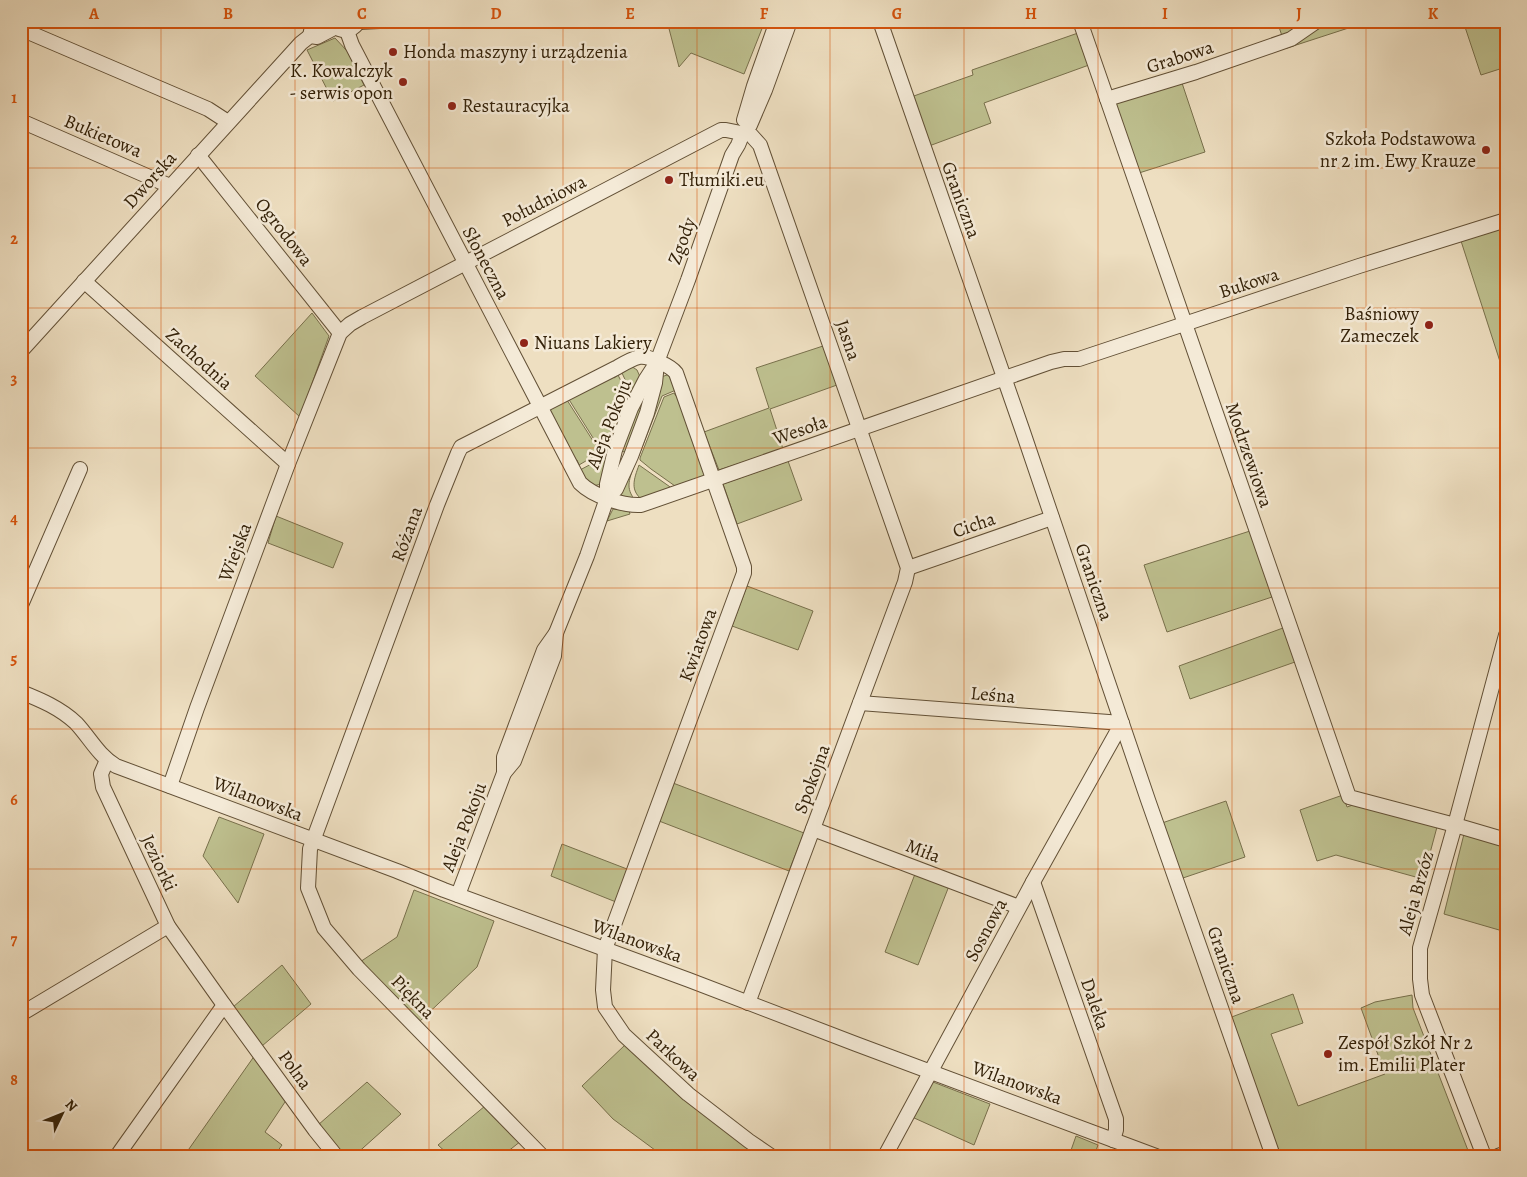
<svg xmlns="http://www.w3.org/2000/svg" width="1527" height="1177" font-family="Alegreya,serif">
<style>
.green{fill:#bec08f;stroke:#78704c}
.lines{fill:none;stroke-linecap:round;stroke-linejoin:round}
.minor-casing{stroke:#625036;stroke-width:16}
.minor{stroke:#f4ead7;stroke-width:14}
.grid{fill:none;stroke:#d6530c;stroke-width:1;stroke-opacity:0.55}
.poi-dot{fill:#8f2418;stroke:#f4ead7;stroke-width:2}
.labels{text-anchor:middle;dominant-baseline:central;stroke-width:5;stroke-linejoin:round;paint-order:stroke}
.poi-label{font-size:19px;fill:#332108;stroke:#f4ead7;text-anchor:start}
.street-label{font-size:19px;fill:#332108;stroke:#f4ead7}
.neatline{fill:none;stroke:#d6530c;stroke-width:2}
.grid-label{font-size:16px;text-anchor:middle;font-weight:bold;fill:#d6530c}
</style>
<rect width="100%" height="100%" fill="#eedfc1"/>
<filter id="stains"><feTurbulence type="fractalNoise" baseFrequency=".004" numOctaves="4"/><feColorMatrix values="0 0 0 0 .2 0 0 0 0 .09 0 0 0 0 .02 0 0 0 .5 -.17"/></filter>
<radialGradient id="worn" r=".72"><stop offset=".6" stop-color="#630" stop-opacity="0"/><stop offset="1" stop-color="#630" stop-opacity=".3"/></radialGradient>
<g class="green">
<path d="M667 21H765L744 74 691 53 679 67Z"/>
<path d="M1277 21H1312L1283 39Z"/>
<path d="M1324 21H1370L1287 48 1285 45 1309 32Z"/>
<path d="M1463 21H1500L1506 37V67L1481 75Z"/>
<path d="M1078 33 1089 65 984 103 991 123 929 146 911 97 973 75 972 70Z"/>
<path d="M335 38 348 52 364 85 333 101 307 50Z"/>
<path d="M1182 83 1205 152 1139 173 1115 103Z"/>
<path d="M1506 227V374H1504L1461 241Z"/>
<path d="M312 313 329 336 300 417 255 376Z"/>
<path d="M823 346 837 385 770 409 783 449 719 470 704 432 769 408 756 368Z"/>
<path d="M631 366 637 370 641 379 633 396 621 371Z"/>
<path d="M653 372 627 453 619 450Z"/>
<path d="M670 374 676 390 662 396 638 458 635 457 661 377Z"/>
<path d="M612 375 614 378 618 375 627 393 605 445 595 441 568 398Z"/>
<path d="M674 393 676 396 679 395 707 475 675 486 651 469 640 460V458L664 397Z"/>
<path d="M567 400 595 444 604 448 601 452 579 465 577 460 575 461 549 412 551 406Z"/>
<path d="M610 454 602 484 592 486 588 484 580 470Z"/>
<path d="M788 461 802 500 737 524 723 484Z"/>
<path d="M633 462 635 463C630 478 624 488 636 501L629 500 618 494Z"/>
<path d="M639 465 673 489 644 501C629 491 634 479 639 465Z"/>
<path d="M613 509 629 511 630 514 607 521Z"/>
<path d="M276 516 343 543 333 568 268 543Z"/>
<path d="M1250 531 1272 597 1167 632 1144 565Z"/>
<path d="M747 586 813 611 798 650 732 626Z"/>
<path d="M1283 628 1295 662 1190 699 1179 666Z"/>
<path d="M673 783 804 833 789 871 659 821Z"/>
<path d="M1343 795 1347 807 1359 803 1437 827 1423 879 1336 855 1317 861 1300 810Z"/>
<path d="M1226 801 1245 857 1180 879 1162 823Z"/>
<path d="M219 817 264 834 238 903 203 856Z"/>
<path d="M1464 834 1506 846V932L1444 914Z"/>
<path d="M562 844 627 869 616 902 551 876Z"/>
<path d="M915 874 949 886 918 965 885 952Z"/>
<path d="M414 890 494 921 477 967 419 1022 360 962 397 937Z"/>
<path d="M282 965 311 1004 262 1046 233 1007Z"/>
<path d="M1293 994 1303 1023 1271 1034 1298 1106 1385 1074 1361 1008 1375 1002 1412 995 1413 1008 1469 1153 1468 1156H1277L1229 1018Z"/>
<path d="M625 1045 687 1102 755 1153 754 1156H663L613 1119 582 1086Z"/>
<path d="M255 1055 287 1099 265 1132 282 1145 277 1152 283 1156H184Z"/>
<path d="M367 1082 401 1114 354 1156H344L318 1125Z"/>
<path d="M933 1082 990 1104 974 1145 912 1117Z"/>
<path d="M485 1106 521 1141 502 1156H450L438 1145Z"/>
<path d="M1076 1136 1098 1145 1094 1156H1069Z"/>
</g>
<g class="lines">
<g class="minor-casing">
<g id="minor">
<path d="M415 21H462"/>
<path d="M880 21 1022 429 1148 800 1273 1156"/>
<path d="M1080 21 1349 797 1455 825 1506 840"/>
<path d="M358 22 380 21"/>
<path d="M21 29 208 109 228 122"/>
<path d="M339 29C347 32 354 29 359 21"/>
<path d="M347 31 352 45 580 483C593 496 623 506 641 505L1051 362 1064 359H1079L1359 266 1506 220"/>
<path d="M310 36 311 31 324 21"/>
<path d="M1107 99 1196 72 1291 39 1317 21"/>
<path d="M744 120 754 86 777 21"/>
<path d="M21 121 170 186"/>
<path d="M198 155 340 333"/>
<path d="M84 281 288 464"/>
<path d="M21 351 301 43 310 36 317 37 336 27"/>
<path d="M607 498V484L615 450 631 408 646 379 657 362 688 280 732 155 738 145 743 133 750 125 765 90 790 21"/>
<path d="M908 568 1052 518"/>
<path d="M21 605 80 469"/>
<path d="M21 692C41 700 60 708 76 723 90 738 98 755 116 766L397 871 444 890 689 980 856 1044 1156 1156"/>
<path d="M860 703 1122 723 1033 882 885 1156"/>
<path d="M107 760 101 774 103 787 168 926 224 1005 315 1130 336 1156"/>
<path d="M504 773V757L544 650 556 633 587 556 607 498 616 489 631 456 647 413 655 383 657 363"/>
<path d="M170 786 197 708 288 464 340 333 350 324 362 317 721 130H726L751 135 760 145 908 568 905 582 748 1003"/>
<path d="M813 829 1019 907"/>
<path d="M1033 882 1116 1119V1130L1113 1140"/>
<path d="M458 895 504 773 514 761 554 656 556 633"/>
<path d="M21 1014 168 926"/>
<path d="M117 1156 224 1005"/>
<path d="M542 1156 359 969 324 928 308 888 310 849 437 505 458 453 461 447 616 368C623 364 631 359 639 357 647 355 671 366 676 373L744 567V573L605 949 603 990 605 1007 624 1035 688 1094 749 1141 771 1156"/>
<path d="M1484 1156 1422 995 1420 979V948L1455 825 1506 635"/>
<path d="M1498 1156 1506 1153"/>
</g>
</g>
<use href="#minor" class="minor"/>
</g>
<path class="grid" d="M161 21V1156M295 21V1156M429 21V1156M563 21V1156M697 21V1156M830 21V1156M964 21V1156M1098 21V1156M1232 21V1156M1366 21V1156M21 168H1506M21 308H1506M21 448H1506M21 588H1506M21 729H1506M21 869H1506M21 1009H1506"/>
<g class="poi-dot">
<circle cx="393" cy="52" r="5"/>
<circle cx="403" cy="82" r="5"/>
<circle cx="452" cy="106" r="5"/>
<circle cx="1486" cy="150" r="5"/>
<circle cx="669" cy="180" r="5"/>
<circle cx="1429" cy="325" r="5"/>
<circle cx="524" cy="343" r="5"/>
<circle cx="1328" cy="1054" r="5"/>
</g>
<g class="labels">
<g class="poi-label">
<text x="403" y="52">Honda maszyny i urządzenia</text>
<text x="393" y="71" text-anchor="end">K. Kowalczyk<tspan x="393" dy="22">- serwis opon</tspan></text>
<text x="462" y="106">Restauracyjka</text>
<text x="1476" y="139" text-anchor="end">Szkoła Podstawowa<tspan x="1476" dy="22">nr 2 im. Ewy Krauze</tspan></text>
<text x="679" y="180">Tłumiki.eu</text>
<text x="1419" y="314" text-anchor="end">Baśniowy<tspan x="1419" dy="22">Zameczek</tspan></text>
<text x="534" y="343">Niuans Lakiery</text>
<text x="1338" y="1043">Zespół Szkół Nr 2<tspan x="1338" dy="22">im. Emilii Plater</tspan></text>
</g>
<g class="street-label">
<text transform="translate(1180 57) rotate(-18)">Grabowa</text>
<text transform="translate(103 136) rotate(23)">Bukietowa</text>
<text transform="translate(150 180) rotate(-48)">Dworska</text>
<text transform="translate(961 200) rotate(70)">Graniczna</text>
<text transform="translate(544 201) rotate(-27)">Południowa</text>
<text transform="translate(284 232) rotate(52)">Ogrodowa</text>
<text transform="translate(682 241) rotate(-70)">Zgody</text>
<text transform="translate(486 263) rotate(62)">Słoneczna</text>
<text transform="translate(1249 283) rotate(-18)">Bukowa</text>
<text transform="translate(848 340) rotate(71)">Jasna</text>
<text transform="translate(199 359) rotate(42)">Zachodnia</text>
<text transform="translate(609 424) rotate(-69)">Aleja Pokoju</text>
<text transform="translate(800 430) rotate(-19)">Wesoła</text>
<text transform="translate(1249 455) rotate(71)">Modrzewiowa</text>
<text transform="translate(974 525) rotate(-19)">Cicha</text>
<text transform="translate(407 534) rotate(-70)">Różana</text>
<text transform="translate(235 552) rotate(-69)">Wiejska</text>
<text transform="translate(1094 582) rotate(71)">Graniczna</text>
<text transform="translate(698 645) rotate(-70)">Kwiatowa</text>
<text transform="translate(993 695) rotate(5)">Leśna</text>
<text transform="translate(812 779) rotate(-70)">Spokojna</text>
<text transform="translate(258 799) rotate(21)">Wilanowska</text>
<text transform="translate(464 827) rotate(-69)">Aleja Pokoju</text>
<text transform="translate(923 851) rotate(21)">Miła</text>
<text transform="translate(159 863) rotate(65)">Jeziorki</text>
<text transform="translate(1416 893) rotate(-74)">Aleja Brzóz</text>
<text transform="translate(986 930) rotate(-62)">Sosnowa</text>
<text transform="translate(637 941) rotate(20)">Wilanowska</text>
<text transform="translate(1226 965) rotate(71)">Graniczna</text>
<text transform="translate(413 997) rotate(46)">Piękna</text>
<text transform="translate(1095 1004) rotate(71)">Daleka</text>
<text transform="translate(673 1055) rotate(43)">Parkowa</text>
<text transform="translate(295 1070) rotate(54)">Polna</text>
<text transform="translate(1017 1083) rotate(20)">Wilanowska</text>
</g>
</g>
<rect width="1527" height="1177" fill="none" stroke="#eedfc1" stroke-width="55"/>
<g transform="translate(62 1114) rotate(47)" stroke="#f4ead7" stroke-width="4" paint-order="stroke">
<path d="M0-4L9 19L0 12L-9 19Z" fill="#332108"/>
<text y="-8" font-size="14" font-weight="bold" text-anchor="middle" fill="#332108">N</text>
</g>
<rect x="28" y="28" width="1472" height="1122" class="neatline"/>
<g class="grid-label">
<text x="94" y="19">A</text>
<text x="228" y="19">B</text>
<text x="362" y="19">C</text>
<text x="496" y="19">D</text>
<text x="630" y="19">E</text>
<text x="764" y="19">F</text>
<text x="897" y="19">G</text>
<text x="1031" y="19">H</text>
<text x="1165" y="19">I</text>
<text x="1299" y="19">J</text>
<text x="1433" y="19">K</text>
<text x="14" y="103">1</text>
<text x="14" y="244">2</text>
<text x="14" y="384">3</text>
<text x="14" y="524">4</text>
<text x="14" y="664">5</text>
<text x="14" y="805">6</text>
<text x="14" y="945">7</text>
<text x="14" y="1085">8</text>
</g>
<rect width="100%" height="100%" filter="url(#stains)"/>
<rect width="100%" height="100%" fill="url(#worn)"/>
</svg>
